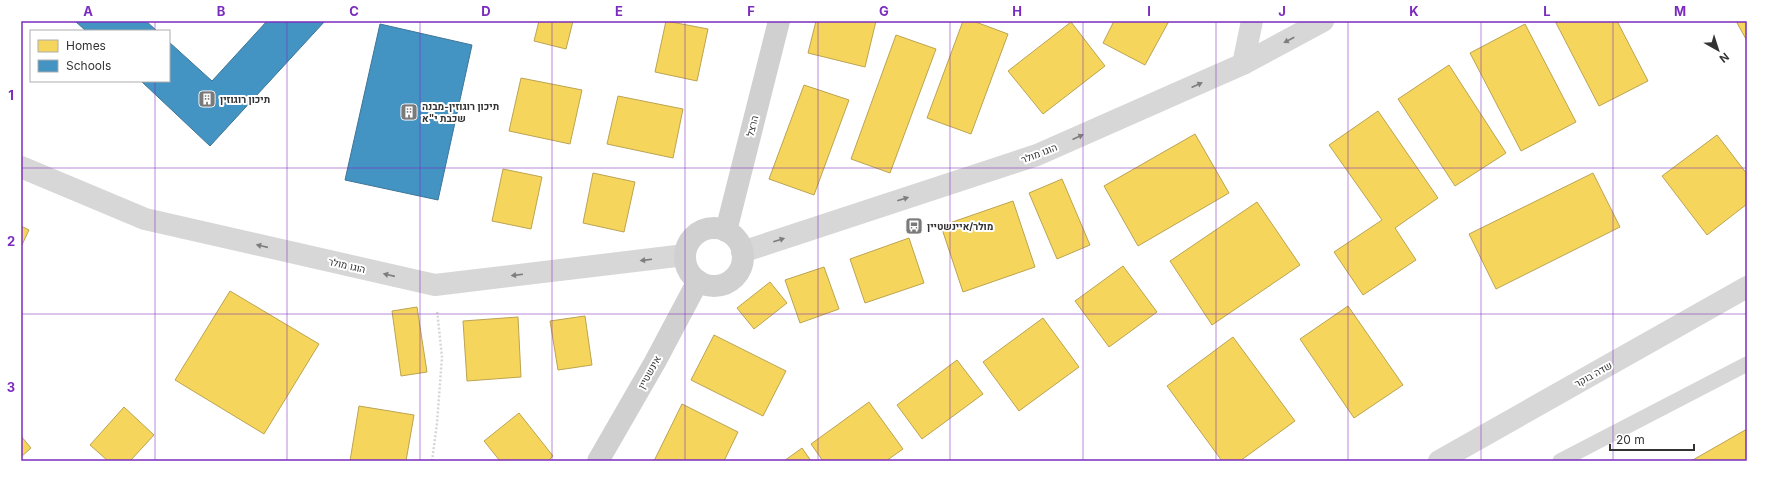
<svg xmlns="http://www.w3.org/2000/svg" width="1768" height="482" font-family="Inter,Heebo,sans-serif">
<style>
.homes{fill:#f6d55c;stroke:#bca450}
.schools{fill:#4393c3;stroke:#3e7698}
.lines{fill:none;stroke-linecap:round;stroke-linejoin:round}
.path{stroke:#d6d6d6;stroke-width:2.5;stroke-dasharray:2 2;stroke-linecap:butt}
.lane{stroke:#d7d7d7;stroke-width:15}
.street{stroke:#d7d7d7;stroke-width:22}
.secondary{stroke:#d0d0d0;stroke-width:22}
.oneway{fill:#7d7d7d}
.grid{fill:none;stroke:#7b2cbf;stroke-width:1;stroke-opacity:0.55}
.labels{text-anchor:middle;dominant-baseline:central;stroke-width:4;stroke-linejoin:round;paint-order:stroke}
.poi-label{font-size:10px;font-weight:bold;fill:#333;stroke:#fff;text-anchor:start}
.street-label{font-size:10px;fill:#333;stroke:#fff}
.neatline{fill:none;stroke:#7b2cbf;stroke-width:1.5}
.grid-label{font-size:13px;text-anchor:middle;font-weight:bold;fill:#7b2cbf}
</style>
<rect width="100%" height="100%" fill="#fff"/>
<g class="homes">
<path d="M539 21H573L566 49 534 41Z"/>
<path d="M666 21 708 29 697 81 655 72Z"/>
<path d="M816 21H876L865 67 808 53Z"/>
<path d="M963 21H973L1008 34 971 134 927 118Z"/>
<path d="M1114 21H1169L1145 65 1103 43Z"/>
<path d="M1555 21H1617L1648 81 1599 106Z"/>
<path d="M1736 21H1747V41Z"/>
<path d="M1071 22 1105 66 1043 114 1008 71Z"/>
<path d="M1525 24 1576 122 1521 151 1470 53Z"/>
<path d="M896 35 936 49 890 173 851 159Z"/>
<path d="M1449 65 1506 153 1455 186 1398 99Z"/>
<path d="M521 78 582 90 570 144 509 131Z"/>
<path d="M804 85 849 100 814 195 769 179Z"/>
<path d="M618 96 683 109 673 158 607 144Z"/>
<path d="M1378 111 1438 198 1395 228 1416 260 1363 295 1334 252 1382 220 1329 145Z"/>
<path d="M1195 134 1229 193 1138 246 1104 186Z"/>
<path d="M1717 135 1747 174V204L1707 235 1662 176Z"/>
<path d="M503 169 542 177 531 229 492 221Z"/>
<path d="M593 173 635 182 624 232 583 223Z"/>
<path d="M1593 173 1620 227 1496 289 1469 234Z"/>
<path d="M1062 179 1090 245 1057 259 1029 193Z"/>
<path d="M1013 201 1035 267 963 292 941 226Z"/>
<path d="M1257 202 1300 265 1212 325 1170 261Z"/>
<path d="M21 226 29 230 21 247Z"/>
<path d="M909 238 924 283 865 303 850 259Z"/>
<path d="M1123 266 1157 312 1109 347 1075 301Z"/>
<path d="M824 267 839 309 800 323 785 280Z"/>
<path d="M770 282 787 303 754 329 737 308Z"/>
<path d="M230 291 319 344 264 434 175 380Z"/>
<path d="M1348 306 1403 385 1354 418 1300 339Z"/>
<path d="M417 307 427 372 401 376 392 311Z"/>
<path d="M585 316 592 365 558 370 550 321Z"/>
<path d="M518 317 521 377 467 381 463 321Z"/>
<path d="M1043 318 1079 367 1019 411 983 362Z"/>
<path d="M714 335 786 371 763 416 691 380Z"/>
<path d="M1233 337 1295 421 1240 461H1222L1167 386Z"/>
<path d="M957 360 983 394 922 439 897 405Z"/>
<path d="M869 402 903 449 886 461H823L811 444Z"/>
<path d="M682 404 738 432 724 461H654Z"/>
<path d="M359 406 414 415 406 461H350Z"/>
<path d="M124 407 154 435 130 461H108L90 445Z"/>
<path d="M519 413 553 456 548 461H500L484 441Z"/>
<path d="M1747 429V461H1691Z"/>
<path d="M21 436 31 448 21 457Z"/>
<path d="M802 448 811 461H784Z"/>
</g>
<g class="schools">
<path d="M75 21H146L157 31H86Z"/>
<path d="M267 21H325L210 146 141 81H169V42L212 81Z"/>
<path d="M380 24 472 45 438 200 345 180Z"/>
</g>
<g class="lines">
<path class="path" d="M432 461 437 423 442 357 437 310"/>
<path class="lane" d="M1560 461 1747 364"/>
<g class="street">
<path d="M1243 64 1252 21"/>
<path d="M21 167 145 219 435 285 685 255"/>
<path d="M742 252 1037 155 1243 64 1323 21"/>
<path d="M1439 461 1747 287"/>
</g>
<g class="secondary">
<circle cx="714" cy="257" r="29"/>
<path d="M726 231 779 21"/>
<path d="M598 461 655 362 698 281"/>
</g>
</g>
<defs><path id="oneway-solid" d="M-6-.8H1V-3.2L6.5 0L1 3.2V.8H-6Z"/></defs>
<g class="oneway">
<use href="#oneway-solid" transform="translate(1289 40) rotate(152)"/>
<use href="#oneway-solid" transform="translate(1197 85) rotate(-24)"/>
<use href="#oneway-solid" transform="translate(1078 137) rotate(-24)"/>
<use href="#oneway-solid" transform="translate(903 199) rotate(-18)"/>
<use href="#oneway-solid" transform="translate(779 240) rotate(-18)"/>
<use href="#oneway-solid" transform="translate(262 246) rotate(-167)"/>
<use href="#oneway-solid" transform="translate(646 260) rotate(173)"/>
<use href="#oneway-solid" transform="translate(389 275) rotate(-167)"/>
<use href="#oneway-solid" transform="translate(517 275) rotate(173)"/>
</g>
<path class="grid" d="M155 21V31M287 21V461M420 21V461M552 21V461M685 21V461M818 21V461M950 21V461M1083 21V461M1216 21V461M1348 21V461M1481 21V461M1613 21V461M155 81V461M21 168H1747M21 314H1747"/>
<defs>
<g id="building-square" transform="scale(0.9)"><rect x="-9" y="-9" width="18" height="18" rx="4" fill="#7a7a7a" stroke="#fff"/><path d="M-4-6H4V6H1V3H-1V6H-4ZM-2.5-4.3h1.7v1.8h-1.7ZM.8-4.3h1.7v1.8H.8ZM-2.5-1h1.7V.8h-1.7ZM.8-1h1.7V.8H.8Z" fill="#fff"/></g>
<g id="bus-square" transform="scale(0.9)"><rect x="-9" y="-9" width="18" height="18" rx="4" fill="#7a7a7a" stroke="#fff"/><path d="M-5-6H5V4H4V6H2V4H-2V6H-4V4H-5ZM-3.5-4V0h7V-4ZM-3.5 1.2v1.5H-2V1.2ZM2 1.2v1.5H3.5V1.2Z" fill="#fff"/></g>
</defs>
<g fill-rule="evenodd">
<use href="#building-square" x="207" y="99"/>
<use href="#building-square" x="409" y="112"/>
<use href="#bus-square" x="914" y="226"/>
</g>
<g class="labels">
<g class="poi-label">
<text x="220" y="99">תיכון רוגוזין</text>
<text x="422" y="106">תיכון רוגוזין-מבנה<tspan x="422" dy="12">שכבת י"א</tspan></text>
<text x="927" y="226">מולר/איינשטיין</text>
</g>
<g class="street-label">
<text transform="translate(752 126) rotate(-76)">הרצל</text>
<text transform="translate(1039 153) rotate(-21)">הוגו מולר</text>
<text transform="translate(347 265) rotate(13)">הוגו מולר</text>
<text transform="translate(649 372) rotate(-61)">אינשטיין</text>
<text transform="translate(1593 374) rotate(-29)">שדה בוקר</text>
</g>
</g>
<rect width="1768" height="482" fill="none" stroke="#ffffff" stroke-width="44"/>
<rect x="30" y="30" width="140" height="52" fill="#ffffff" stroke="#adadad"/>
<rect x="38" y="40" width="20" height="12" fill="#f6d55c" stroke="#adadad"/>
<text x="66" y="50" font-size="12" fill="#333333">Homes</text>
<rect x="38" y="60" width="20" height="12" fill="#4393c3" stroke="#adadad"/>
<text x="66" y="70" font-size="12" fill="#333333">Schools</text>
<g transform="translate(1718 50) rotate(141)" stroke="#ffffff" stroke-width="3" paint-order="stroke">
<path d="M0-3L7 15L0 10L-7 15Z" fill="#333333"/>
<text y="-6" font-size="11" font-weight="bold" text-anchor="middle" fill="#333333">N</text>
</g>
<path d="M1610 444v6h84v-6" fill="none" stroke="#333333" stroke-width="2"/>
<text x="1616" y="444" font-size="12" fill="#333333" stroke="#ffffff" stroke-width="3" paint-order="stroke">20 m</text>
<rect x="22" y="22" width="1724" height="438" class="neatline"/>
<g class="grid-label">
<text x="88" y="16">A</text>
<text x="221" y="16">B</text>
<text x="354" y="16">C</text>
<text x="486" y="16">D</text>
<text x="619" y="16">E</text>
<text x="751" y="16">F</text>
<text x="884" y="16">G</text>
<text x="1017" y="16">H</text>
<text x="1149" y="16">I</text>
<text x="1282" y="16">J</text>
<text x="1414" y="16">K</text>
<text x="1547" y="16">L</text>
<text x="1680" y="16">M</text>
<text x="11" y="100">1</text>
<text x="11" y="246">2</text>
<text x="11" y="392">3</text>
</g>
</svg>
